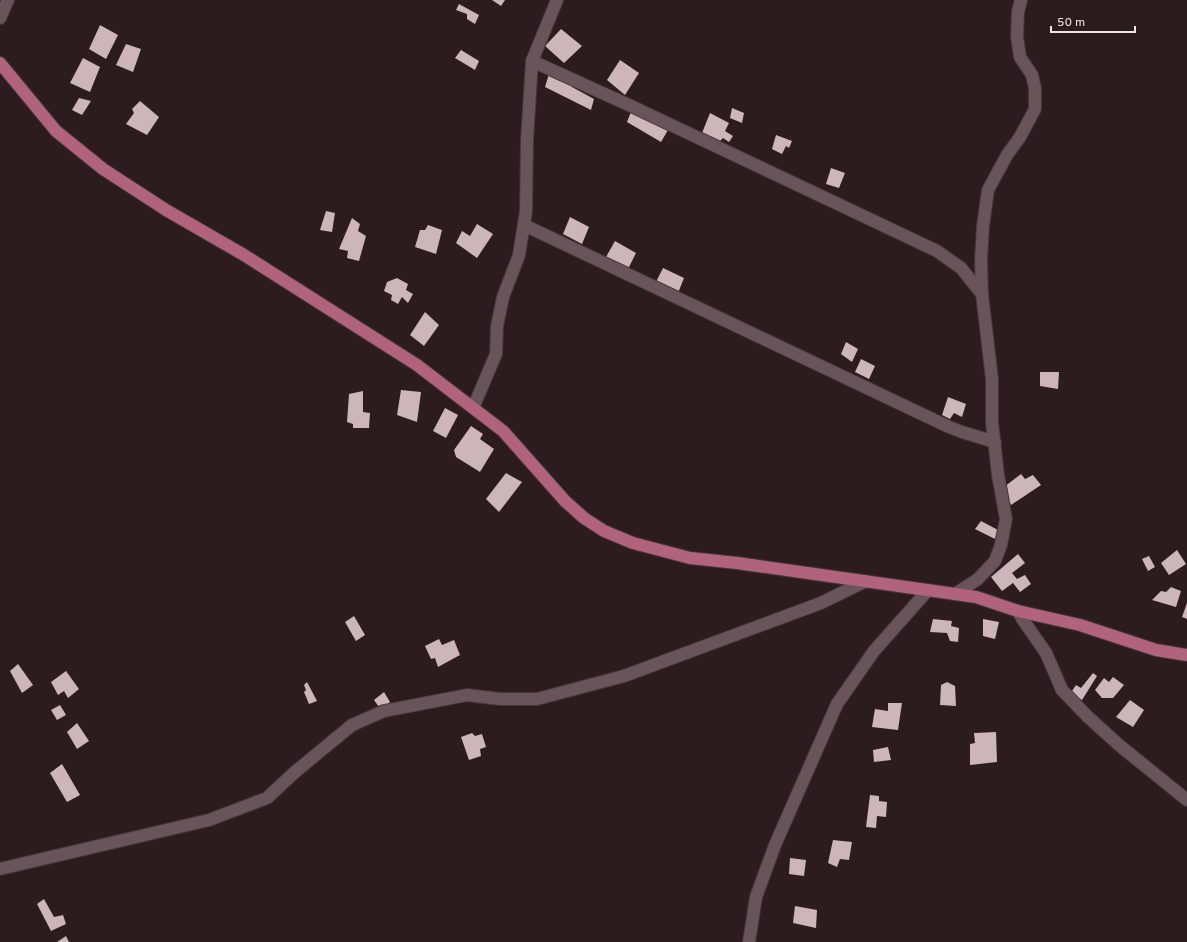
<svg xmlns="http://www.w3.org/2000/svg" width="1187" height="942" font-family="Overpass,sans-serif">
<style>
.building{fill:#ccb5bb}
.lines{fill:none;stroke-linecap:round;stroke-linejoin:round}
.minor-casing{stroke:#44373a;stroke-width:14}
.major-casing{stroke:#44373a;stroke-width:14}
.minor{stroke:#68545a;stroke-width:12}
.major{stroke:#b1627d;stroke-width:12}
</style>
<rect width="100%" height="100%" fill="#2c1c20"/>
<g class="building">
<path d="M492 0H505L501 6Z"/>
<path d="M459 4 479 15 475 24 467 19V14L456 10Z"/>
<path d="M100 25 118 35 106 59 89 49Z"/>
<path d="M561 29 582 46 564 63 545 46Z"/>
<path d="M126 44 141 49 133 72 116 65Z"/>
<path d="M461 50 479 61 475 70 455 58Z"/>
<path d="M83 58 100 67 90 92 70 83Z"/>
<path d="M620 60 639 73 625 95 607 80Z"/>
<path d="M549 74 571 83 572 87 594 99 591 110 545 87Z"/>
<path d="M79 98 91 101 82 115 72 110Z"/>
<path d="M140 101 159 117 147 135 126 124 134 113 132 109Z"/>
<path d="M732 108 744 113 742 123 730 118Z"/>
<path d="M631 112 668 130 661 142 627 122Z"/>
<path d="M710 113 729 123 725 131 733 136 729 142 723 138 719 142 702 133Z"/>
<path d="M776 135 792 141 789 148 786 146 782 154 772 149Z"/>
<path d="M831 168 845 173 839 188 826 184Z"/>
<path d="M326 211 335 213 332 232 320 230Z"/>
<path d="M570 217 589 227 582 244 563 234Z"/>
<path d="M352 218 360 224 358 231 366 236 359 261 347 258 348 251 339 249Z"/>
<path d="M477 224 493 234 477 258 456 243 462 231 470 236Z"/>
<path d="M428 225 442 230 436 254 415 247 420 230H425Z"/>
<path d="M615 241 636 253 628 269 606 257Z"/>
<path d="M663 268 684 278 678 293 656 282Z"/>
<path d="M397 278 408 284 406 290 413 294 408 303 402 297 398 304 391 300 392 295 384 291 387 282Z"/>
<path d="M425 312 439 325 424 346 410 335Z"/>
<path d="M846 342 858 349 852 362 841 354Z"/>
<path d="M861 359 875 366 869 379 855 372Z"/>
<path d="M1040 372H1059L1058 389 1040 386Z"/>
<path d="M401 390 421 392 417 422 397 415Z"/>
<path d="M363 391V412L370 413 369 428H353V424L347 422 349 394Z"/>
<path d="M948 397 966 404 962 417 954 413 950 419 942 415Z"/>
<path d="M445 408 458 415 446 438 433 431Z"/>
<path d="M471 426 483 434 480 439 494 449 480 472 456 457 454 450Z"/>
<path d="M506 473 522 482 499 512 486 499Z"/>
<path d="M1021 474 1025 479 1033 475 1041 485 1011 505 1006 496 1004 487Z"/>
<path d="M981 521 998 530 995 539 975 529Z"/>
<path d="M1177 550 1186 564 1169 575 1161 563Z"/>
<path d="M1018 554 1025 563 1012 573 1017 579 1025 575 1031 584 1020 592 1013 583 1002 591 991 577Z"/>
<path d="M1149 556 1155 567 1148 571 1142 559Z"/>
<path d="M1171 587 1181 591 1176 607 1152 600 1161 591 1166 592Z"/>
<path d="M1187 603V619L1182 617Z"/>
<path d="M354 616 365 635 356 641 345 622Z"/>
<path d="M933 619 952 621 951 626 959 628 958 642 950 641 947 633 930 632Z"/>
<path d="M983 619 999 622 995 639 983 636Z"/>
<path d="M439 639 442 645 454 640 460 655 438 667 435 658 431 659 425 646Z"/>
<path d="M18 664 33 685 22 693 10 671Z"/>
<path d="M66 671 79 689 68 698 64 691 58 695 51 682Z"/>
<path d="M1093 673 1097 676 1082 700 1070 694 1076 685 1081 688Z"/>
<path d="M1113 677 1124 685 1113 698H1102L1095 690 1104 678 1109 682Z"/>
<path d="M307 682 317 701 309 704 304 692 306 690 304 685Z"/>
<path d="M947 682 955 686 956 706 940 705 941 685Z"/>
<path d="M384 692 390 702 381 710 374 700Z"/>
<path d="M1130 700 1144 710 1133 727 1116 717Z"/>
<path d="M888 703H902L898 730 872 727 875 709 888 711Z"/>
<path d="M60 705 66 715 57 720 51 710Z"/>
<path d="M77 723 89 741 77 749 67 732Z"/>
<path d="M996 732 997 762 970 765V744L975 743 974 733Z"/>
<path d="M472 733 475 736 482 734 486 747 480 749 481 756 469 760 461 737Z"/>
<path d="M888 747 891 760 874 762 873 750Z"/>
<path d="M62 764 80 795 67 802 50 773Z"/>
<path d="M870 795 879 796V801L887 802 886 817 877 816 876 828 866 827Z"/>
<path d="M833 840 852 842 849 860 840 859 837 867 828 863Z"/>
<path d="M790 858 806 860 804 876 789 874Z"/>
<path d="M44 899 54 917 63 915 66 924 51 931 37 904Z"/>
<path d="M795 906 817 910 816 928 793 923Z"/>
<path d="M66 936 69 942H57Z"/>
</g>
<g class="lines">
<g class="minor-casing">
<g id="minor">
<path d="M0 18 8 0"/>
<path d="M532 61 631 106 937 251 961 268 982 294"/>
<path d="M524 225 949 427 962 432 995 442"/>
<path d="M473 408 496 354 497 326 503 297 519 255 526 211 527 140 532 61 557 0"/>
<path d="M955 594 978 579 995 561 1001 545 1006 519 998 475 992 422V379L982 294 981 260 983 226 988 190 1007 155 1020 137 1035 109V88L1032 75 1020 57 1017 36 1018 12 1021 0"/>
<path d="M1018 611 1023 620 1046 653 1062 690 1087 716 1119 745 1187 800"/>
<path d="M0 869 209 820 267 798 295 772 352 725 384 711 467 695 500 699H537L624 676 821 603 866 581"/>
<path d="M749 942 756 897 775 845 837 704 874 651 928 590"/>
</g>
</g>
<g class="major-casing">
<path id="major" d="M0 63 56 131 103 169 166 210 244 255 417 365 503 431 565 501 584 518 604 531 633 543 690 558 737 563 976 597 1018 611 1080 625 1156 650 1187 655"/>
</g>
<use href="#minor" class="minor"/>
<use href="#major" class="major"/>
</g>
<path d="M1051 26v6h84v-6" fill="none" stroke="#efe3e6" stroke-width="2"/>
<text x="1057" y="26" font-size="12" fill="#efe3e6" stroke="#2c1c20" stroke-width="3" paint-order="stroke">50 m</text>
</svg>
